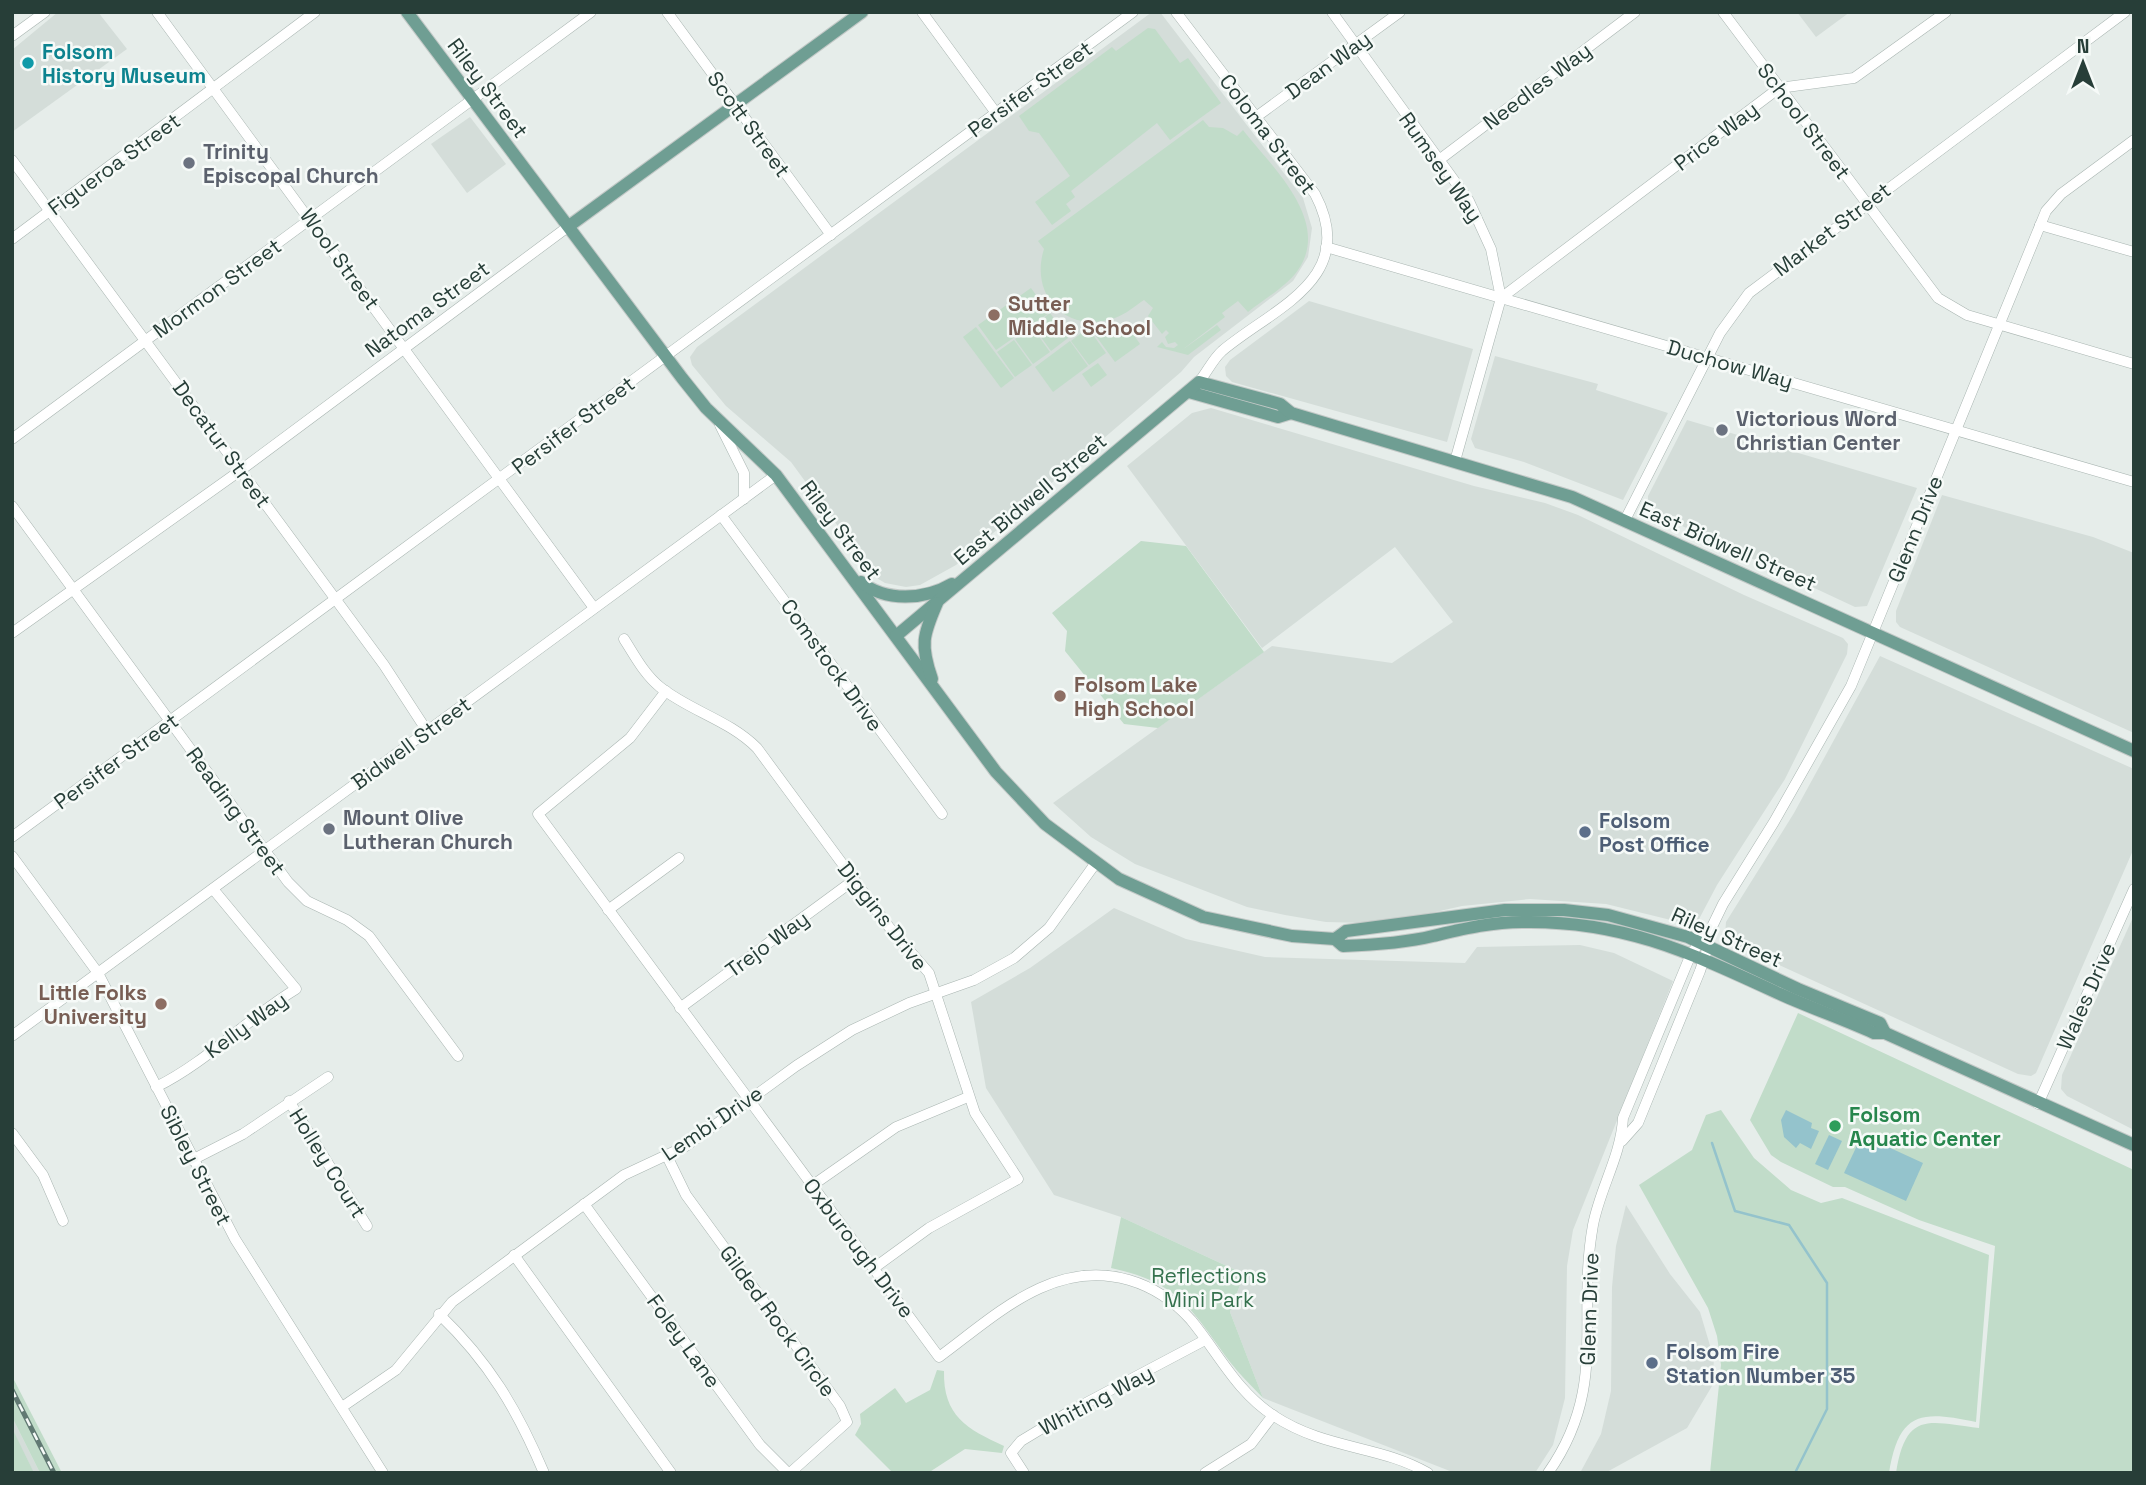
<svg xmlns="http://www.w3.org/2000/svg" width="2146" height="1485" font-family="'Space Grotesk',sans-serif">
<style>
.built{fill:#d4ddd9}
.green{fill:#c1dcc9}
.water{fill:#94c3cc}
.lines{fill:none;stroke-linecap:round;stroke-linejoin:round}
.stream{stroke:#94c3cc;stroke-width:2.5}
.minor-casing{stroke:#a9b5b1;stroke-width:11}
.major-casing{stroke:#c3c9c7;stroke-width:14}
.minor{stroke:#fff;stroke-width:10}
.major{stroke:#6f9e93;stroke-width:12}
.rail-casing{stroke:#617973;stroke-width:5}
.rail{stroke:#f6faf8;stroke-width:2.5;stroke-dasharray:8;stroke-linecap:butt}
.culture-dot{fill:#0f9aa8;stroke:#f6faf8;stroke-width:2.5}
.worship-dot{fill:#6b7280;stroke:#f6faf8;stroke-width:2.5}
.education-dot{fill:#8d6e63;stroke:#f6faf8;stroke-width:2.5}
.service-dot{fill:#5c6f8a;stroke:#f6faf8;stroke-width:2.5}
.leisure-dot{fill:#2e9e5b;stroke:#f6faf8;stroke-width:2.5}
.labels{text-anchor:middle;dominant-baseline:central;stroke-width:5;stroke-linejoin:round;paint-order:stroke}
.culture-label{font-size:21px;font-weight:bold;fill:#0d838f;stroke:#f6faf8;text-anchor:start}
.street-label{font-size:21px;fill:#273e38;stroke:#f6faf8}
.worship-label{font-size:21px;font-weight:bold;fill:#5b616d;stroke:#f6faf8;text-anchor:start}
.education-label{font-size:21px;font-weight:bold;fill:#785e54;stroke:#f6faf8;text-anchor:start}
.service-label{font-size:21px;font-weight:bold;fill:#4e5e75;stroke:#f6faf8;text-anchor:start}
.leisure-label{font-size:21px;font-weight:bold;fill:#27864d;stroke:#f6faf8;text-anchor:start}
.park-label{font-size:21px;fill:#34714d;stroke:#f6faf8}
</style>
<rect width="100%" height="100%" fill="#e6edea"/>
<g class="built">
<path d="M58 12H98L127 49 12 132V50Z"/>
<path d="M1152 12H1160L1303 198 1312 228 1308 257 1293 281 1194 357 1181 372 956 565 920 585 906 587 885 583 875 577 791 462 726 406 692 365 690 357 697 347Z"/>
<path d="M1797 12H1850L1816 37Z"/>
<path d="M470 117 506 164 467 193 431 144Z"/>
<path d="M1309 301 1473 349 1447 442 1232 382 1226 376 1225 367 1230 360Z"/>
<path d="M1495 356 1598 384 1596 390 1668 413 1623 500 1524 462 1475 448 1471 439Z"/>
<path d="M1211 408 1474 486 1545 503 1578 515 1744 595 1843 638 1848 644 1847 654 1785 779 1717 885 1698 921 1691 925 1606 904 1530 899 1462 906 1413 917 1366 923 1326 922 1285 915 1247 907 1135 864 1091 837 1053 803 1272 646 1392 663 1453 622 1395 547 1262 648 1127 466 1192 413Z"/>
<path d="M1687 420 1917 488 1867 606 1855 607 1648 510V496Z"/>
<path d="M1942 495 2093 537 2134 553V733L1900 627 1896 622V611Z"/>
<path d="M1880 656 2134 769V848L2036 1073 2031 1076 2018 1074 1733 944 1725 935 1726 922 1794 813Z"/>
<path d="M1114 908 1186 939 1265 957 1465 963 1477 947 1580 945 1614 953 1673 981 1573 1230 1567 1266 1565 1398 1553 1445 1535 1473H1455L1263 1398 1230 1312 1244 1274 1121 1217 1054 1195 986 1088 971 1002 1030 968Z"/>
<path d="M2134 915V1130L2067 1096 2061 1089 2062 1075Z"/>
<path d="M1626 1205 1670 1274 1700 1312 1714 1359 1712 1386 1687 1428 1605 1473H1580L1601 1434 1611 1391 1612 1287 1616 1246Z"/>
<path d="M12 1417 40 1473H12Z"/>
</g>
<g class="green">
<path d="M1148 28 1155 29 1180 63 1188 58 1221 103 1170 140 1157 123 1071 191 1075 197 1066 204 1071 211 1052 225 1035 202 1070 176 1039 133 1029 131 1019 116 1112 47 1116 51Z"/>
<path d="M1203 120 1209 127 1223 128 1237 136 1243 130C1271 166 1332 221 1298 270 1286 287 1264 299 1248 312L1238 301 1222 313 1225 317 1182 350 1217 325 1221 330 1188 355 1157 347 1162 342 1166 347 1174 348 1178 345 1175 342 1168 344 1165 337 1169 333 1166 330 1162 334 1148 316 1153 308 1144 300C1135 306 1126 314 1115 318 1067 335 1029 296 1044 249L1038 241Z"/>
<path d="M1031 288 1049 313 996 350 978 325Z"/>
<path d="M1050 313 1068 338 1051 351 1033 326Z"/>
<path d="M1109 321 1119 334 1129 328 1140 344 1115 362 1093 332Z"/>
<path d="M976 327 1014 378 1001 388 963 337Z"/>
<path d="M1032 327 1050 352 1033 364 1015 339Z"/>
<path d="M1088 328 1106 353 1089 365 1071 341Z"/>
<path d="M1014 340 1032 365 1015 377 997 352Z"/>
<path d="M1070 341 1088 366 1053 392 1035 367Z"/>
<path d="M1098 363 1107 375 1091 387 1082 374Z"/>
<path d="M1141 541 1186 546 1264 652 1158 728 1124 724 1065 651 1067 631 1052 613Z"/>
<path d="M1798 1013 2134 1170V1473H1896C1906 1410 1929 1422 1979 1428L1995 1246 1919 1220 1845 1187H1833L1781 1162 1771 1155 1750 1120Z"/>
<path d="M1721 1110 1754 1158 1791 1190 1821 1203 1842 1198 1989 1255 1976 1422C1920 1410 1899 1412 1889 1473H1710L1721 1365 1717 1336 1708 1308 1639 1185 1692 1150 1706 1115Z"/>
<path d="M1121 1217 1244 1274 1230 1312 1263 1398C1252 1386 1240 1375 1230 1362 1191 1309 1180 1283 1111 1268Z"/>
<path d="M937 1370 944 1371C943 1416 967 1429 1004 1446L1002 1453 965 1449 928 1473H893L855 1435 861 1424 860 1414 895 1388 906 1403 930 1390Z"/>
<path d="M12 1376 62 1473H40L12 1417Z"/>
<path d="M12 1428 34 1473H12Z"/>
</g>
<g class="water">
<path d="M1786 1110 1812 1123 1811 1128 1819 1131 1811 1149 1800 1143 1796 1148 1784 1137 1781 1120Z"/>
<path d="M1829 1135 1842 1141 1828 1170 1815 1164Z"/>
<path d="M1862 1135 1923 1163 1906 1201 1844 1173Z"/>
</g>
<g class="lines">
<path class="stream" d="M1712 1143 1735 1211 1789 1225 1827 1283V1409L1795 1473"/>
<g class="minor-casing">
<g id="minor">
<path d="M157 12 594 608"/>
<path d="M667 12 831 235"/>
<path d="M922 12 996 113"/>
<path d="M1176 12 1315 194C1360 279 1273 308 1222 351 1213 359 1207 372 1199 382"/>
<path d="M1332 12 1469 201 1491 249 1501 298 1455 461"/>
<path d="M1723 12 1938 298 1967 315 2134 364"/>
<path d="M12 36 45 12"/>
<path d="M1256 117 1400 12"/>
<path d="M12 160 384 665 427 731"/>
<path d="M1439 160 1635 12"/>
<path d="M2040 225 2134 252"/>
<path d="M12 239 315 12"/>
<path d="M1326 247 2134 482"/>
<path d="M1501 298 1779 88 1854 78 1946 12"/>
<path d="M720 425 744 473V499"/>
<path d="M12 439 591 12"/>
<path d="M12 506 288 882 307 901 347 920 369 936 458 1056"/>
<path d="M721 515 942 814"/>
<path d="M1625 520 1720 333 1749 293 2125 12"/>
<path d="M12 633 241 470 569 226"/>
<path d="M624 639C635 656 644 674 660 687 690 711 729 720 757 748L889 927 929 973 975 1113 1018 1179 929 1228 874 1268"/>
<path d="M666 691 630 738 538 814 939 1357C995 1316 1053 1258 1129 1280 1153 1287 1174 1301 1191 1320 1219 1354 1236 1391 1274 1416 1326 1450 1380 1445 1428 1473"/>
<path d="M12 837 1133 12"/>
<path d="M12 856 98 973 235 1239 383 1473"/>
<path d="M608 910 679 858"/>
<path d="M680 1008 854 880"/>
<path d="M12 1036 776 475"/>
<path d="M156 1087C207 1062 248 1018 296 989L213 889"/>
<path d="M289 1101 367 1226"/>
<path d="M2038 1104 2134 889"/>
<path d="M12 1133 43 1175 63 1221"/>
<path d="M1622 1141 1638 1123 1700 971 1708 947V935L1723 904 1774 822 1851 686 2046 211 2061 194 2134 140"/>
<path d="M667 1156 686 1195 840 1406 847 1422 790 1473"/>
<path d="M192 1160 243 1134 328 1077"/>
<path d="M813 1185 896 1127 968 1097"/>
<path d="M584 1204 760 1445 788 1473"/>
<path d="M514 1255 671 1473"/>
<path d="M439 1314C489 1362 517 1409 544 1473"/>
<path d="M342 1407 396 1370 452 1302 624 1175 686 1146 796 1066 852 1030 909 1003 974 980 1014 958 1049 928 1095 864"/>
<path d="M1024 1473 1011 1453 1021 1441 1069 1412 1205 1340"/>
<path d="M1205 1473 1251 1444 1273 1415"/>
<path d="M1548 1473C1609 1386 1576 1319 1593 1225 1600 1188 1621 1156 1623 1118L1691 954 1703 938"/>
</g>
</g>
<g class="major-casing">
<g id="major">
<path d="M407 12 682 378 706 408 776 475 996 772 1045 824 1119 879 1203 917 1292 936 1335 939 1346 931 1505 910H1564L1608 915 1688 937 1798 989 1880 1023 1885 1033"/>
<path d="M569 226 862 12"/>
<path d="M1189 392 1278 417 1291 413"/>
<path d="M861 582C885 602 925 600 952 584"/>
<path d="M896 636 1199 382 1280 404 1291 413 1572 497 2134 751"/>
<path d="M932 679C920 645 923 635 937 603"/>
<path d="M1335 939 1343 946C1372 945 1404 943 1433 936 1463 929 1491 922 1522 922 1623 920 1691 953 1780 994 1811 1008 1843 1019 1874 1033H1885L2134 1145"/>
</g>
</g>
<use href="#minor" class="minor"/>
<use href="#major" class="major"/>
<g class="rail-casing">
<path id="rail" d="M12 1390 54 1473"/>
</g>
<use href="#rail" class="rail"/>
</g>
<circle class="culture-dot" cx="28" cy="63" r="7"/>
<g class="worship-dot">
<circle cx="189" cy="163" r="7"/>
<circle cx="1722" cy="430" r="7"/>
<circle cx="329" cy="829" r="7"/>
</g>
<g class="education-dot">
<circle cx="994" cy="315" r="7"/>
<circle cx="1060" cy="696" r="7"/>
<circle cx="161" cy="1004" r="7"/>
</g>
<g class="service-dot">
<circle cx="1585" cy="832" r="7"/>
<circle cx="1652" cy="1363" r="7"/>
</g>
<circle class="leisure-dot" cx="1835" cy="1126" r="7"/>
<g class="labels">
<g class="culture-label">
<text x="42" y="51">Folsom<tspan x="42" dy="24">History Museum</tspan></text>
</g>
<g class="street-label">
<text transform="translate(1328 65) rotate(-36)">Dean Way</text>
<text transform="translate(1537 86) rotate(-37)">Needles Way</text>
<text transform="translate(488 88) rotate(53)">Riley Street</text>
<text transform="translate(1030 89) rotate(-36)">Persifer Street</text>
<text transform="translate(1804 121) rotate(53)">School Street</text>
<text transform="translate(749 124) rotate(54)">Scott Street</text>
<text transform="translate(1268 134) rotate(53)">Coloma Street</text>
<text transform="translate(1716 136) rotate(-37)">Price Way</text>
<text transform="translate(114 164) rotate(-36)">Figueroa Street</text>
<text transform="translate(1441 167) rotate(55)">Rumsey Way</text>
<text transform="translate(1832 229) rotate(-37)">Market Street</text>
<text transform="translate(340 259) rotate(54)">Wool Street</text>
<text transform="translate(217 288) rotate(-36)">Mormon Street</text>
<text transform="translate(427 309) rotate(-36)">Natoma Street</text>
<text transform="translate(1730 364) rotate(16)">Duchow Way</text>
<text transform="translate(573 425) rotate(-37)">Persifer Street</text>
<text transform="translate(222 444) rotate(54)">Decatur Street</text>
<text transform="translate(1030 499) rotate(-40)">East Bidwell Street</text>
<text transform="translate(1915 529) rotate(-68)">Glenn Drive</text>
<text transform="translate(841 530) rotate(53)">Riley Street</text>
<text transform="translate(1728 546) rotate(24)">East Bidwell Street</text>
<text transform="translate(832 665) rotate(54)">Comstock Drive</text>
<text transform="translate(411 743) rotate(-36)">Bidwell Street</text>
<text transform="translate(116 761) rotate(-36)">Persifer Street</text>
<text transform="translate(236 811) rotate(54)">Reading Street</text>
<text transform="translate(883 916) rotate(52)">Diggins Drive</text>
<text transform="translate(1727 937) rotate(24)">Riley Street</text>
<text transform="translate(767 944) rotate(-36)">Trejo Way</text>
<text transform="translate(2086 996) rotate(-66)">Wales Drive</text>
<text transform="translate(246 1025) rotate(-36)">Kelly Way</text>
<text transform="translate(712 1123) rotate(-34)">Lembi Drive</text>
<text transform="translate(328 1163) rotate(58)">Holley Court</text>
<text transform="translate(196 1165) rotate(63)">Sibley Street</text>
<text transform="translate(859 1248) rotate(53)">Oxburough Drive</text>
<text transform="translate(1589 1309) rotate(-88)">Glenn Drive</text>
<text transform="translate(778 1321) rotate(54)">Gilded Rock Circle</text>
<text transform="translate(684 1341) rotate(54)">Foley Lane</text>
<text transform="translate(1096 1400) rotate(-28)">Whiting Way</text>
</g>
<g class="worship-label">
<text x="203" y="151">Trinity<tspan x="203" dy="24">Episcopal Church</tspan></text>
<text x="1736" y="418">Victorious Word<tspan x="1736" dy="24">Christian Center</tspan></text>
<text x="343" y="817">Mount Olive<tspan x="343" dy="24">Lutheran Church</tspan></text>
</g>
<g class="education-label">
<text x="1008" y="303">Sutter<tspan x="1008" dy="24">Middle School</tspan></text>
<text x="1074" y="684">Folsom Lake<tspan x="1074" dy="24">High School</tspan></text>
<text x="147" y="992" text-anchor="end">Little Folks<tspan x="147" dy="24">University</tspan></text>
</g>
<g class="service-label">
<text x="1599" y="820">Folsom<tspan x="1599" dy="24">Post Office</tspan></text>
<text x="1666" y="1351">Folsom Fire<tspan x="1666" dy="24">Station Number 35</tspan></text>
</g>
<g class="leisure-label">
<text x="1849" y="1114">Folsom<tspan x="1849" dy="24">Aquatic Center</tspan></text>
</g>
<g class="park-label">
<text x="1209" y="1275">Reflections<tspan x="1209" dy="24">Mini Park</tspan></text>
</g>
</g>
<rect width="2146" height="1485" fill="none" stroke="#273e38" stroke-width="28"/>
<g transform="translate(2083 63)" stroke="#f6faf8" stroke-width="5" paint-order="stroke">
<path d="M0-5L12 26L0 18L-12 26Z" fill="#273e38"/>
<text y="-10" font-size="19" font-weight="bold" text-anchor="middle" fill="#273e38">N</text>
</g>
</svg>
